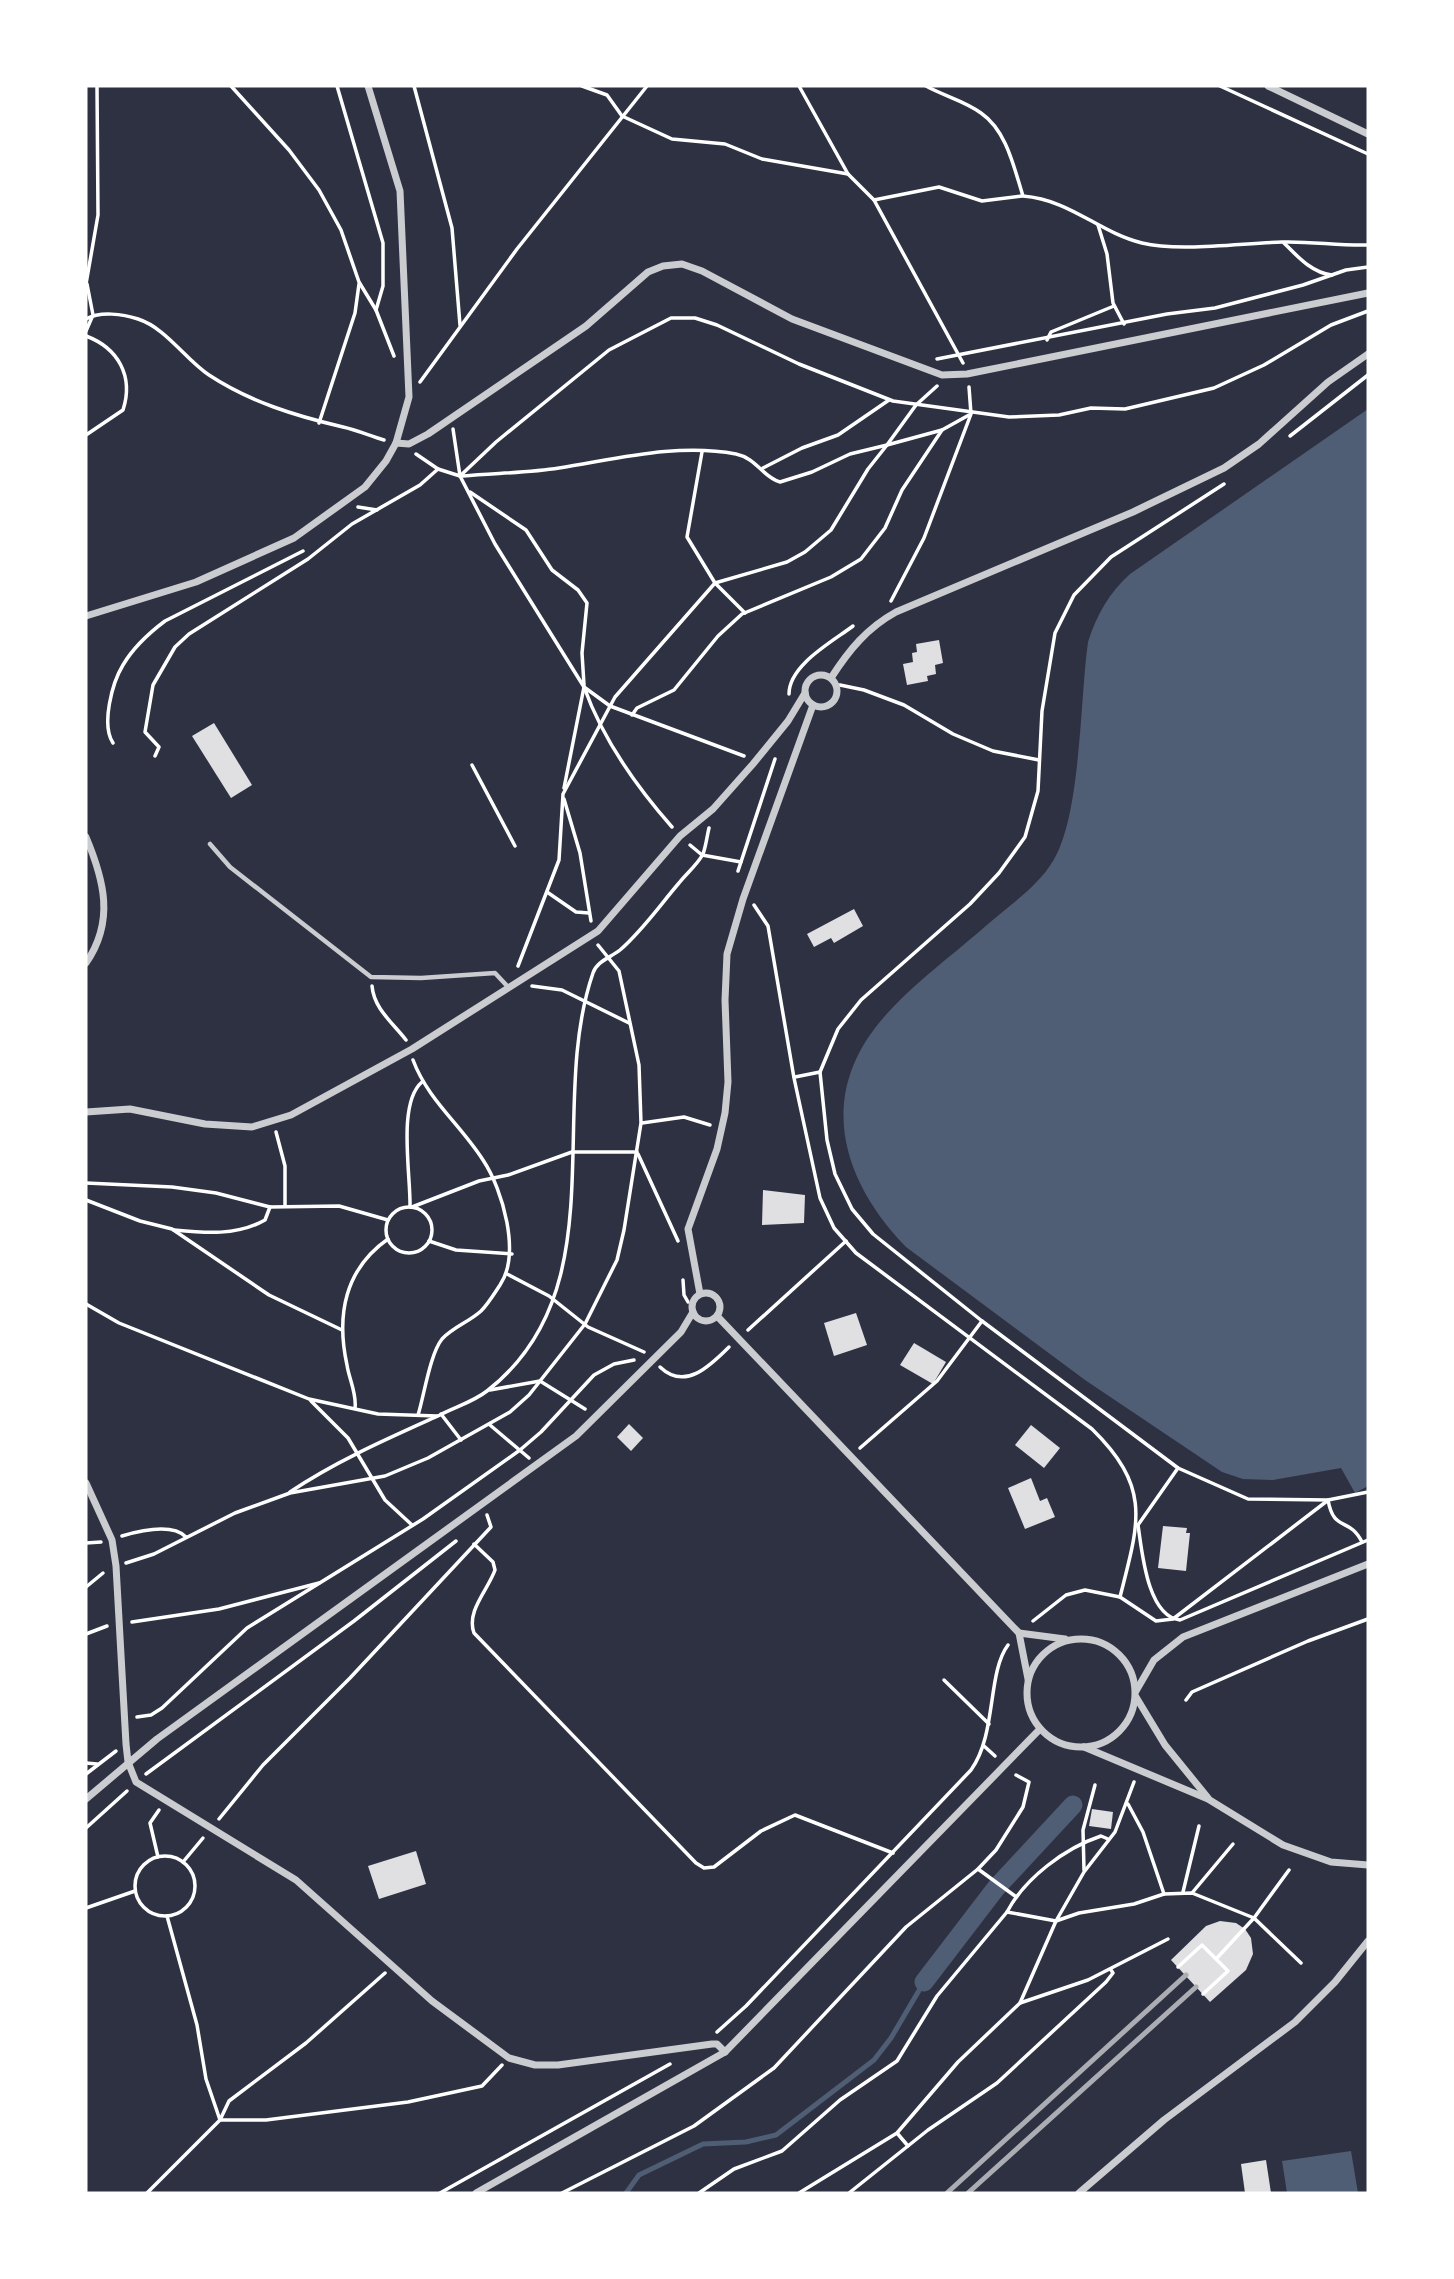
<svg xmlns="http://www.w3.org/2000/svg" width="1454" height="2279" font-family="Arial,sans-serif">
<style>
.water{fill:#4f5d75}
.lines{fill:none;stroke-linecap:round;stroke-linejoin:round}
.stream{stroke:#4f5d75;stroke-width:5}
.canal{stroke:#4f5d75;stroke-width:19}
.building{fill:#e0e0e3}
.path{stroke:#fff;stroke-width:3.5}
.service{stroke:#caccd0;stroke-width:4.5}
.minor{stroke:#caccd0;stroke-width:7}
.rail{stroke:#abadb3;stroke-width:5}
</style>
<rect width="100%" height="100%" fill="#2d3142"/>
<g class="water">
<path d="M1368 409V1486L1355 1493 1341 1468 1273 1480 1243 1479 1222 1472 1085 1380 906 1247C846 1185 817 1104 875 1028 904 990 952 956 988 924 1010 905 1038 886 1053 861 1081 816 1080 699 1088 642 1097 614 1109 593 1130 574Z"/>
<path d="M1351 2151 1358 2193H1287L1282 2161Z"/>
</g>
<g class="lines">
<path class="stream" d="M626 2193 639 2175 703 2144 746 2142 776 2135 874 2060 891 2038 924 1982"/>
<path class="canal" d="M924 1982 996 1888 1073 1805"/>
</g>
<g class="building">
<path d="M939 640 943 663 935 665 936 674 927 676 928 681 907 685 903 664 913 662 912 653 917 652 916 644Z"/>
<path d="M214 723 252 785 231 798 192 736Z"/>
<path d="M854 909 863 926 834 943 831 938 814 947 807 934Z"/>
<path d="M763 1190 805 1195 804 1223 762 1225Z"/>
<path d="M856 1313 867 1345 834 1356 824 1323Z"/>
<path d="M914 1343 946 1362 933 1384 900 1365Z"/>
<path d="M629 1424 643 1438 631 1451 617 1437Z"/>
<path d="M1031 1425 1060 1448 1044 1468 1015 1445Z"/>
<path d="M1031 1478 1040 1501 1047 1498 1055 1517 1025 1529 1008 1488Z"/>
<path d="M1163 1526 1187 1528 1186 1533H1190L1186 1571 1158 1568Z"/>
<path d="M1092 1809 1113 1812 1111 1829 1089 1826Z"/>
<path d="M416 1851 426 1884 379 1899 368 1866Z"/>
<path d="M1220 1921 1236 1923 1245 1929 1251 1938 1253 1954 1246 1970 1210 2002 1171 1960 1206 1926Z"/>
<path d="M1266 2160 1271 2193H1245L1241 2164Z"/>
</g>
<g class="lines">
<g class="path">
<path d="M231 86 289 150 319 190 341 230 359 282 376 310 394 356"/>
<path d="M337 86 383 243V286L376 310"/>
<path d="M414 86 452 228 460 325"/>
<path d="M582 86 607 95 622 116 672 139 725 144 762 159 848 174"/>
<path d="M799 86 848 174 874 200 963 363"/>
<path d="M926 86C944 96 965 101 981 113 1007 131 1014 168 1023 196 1071 200 1098 232 1142 243 1179 252 1242 243 1282 242 1311 241 1339 246 1368 245"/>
<path d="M1220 86 1368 154"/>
<path d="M874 200 939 187 982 201 1022 196"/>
<path d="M1098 225 1107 254 1113 303 1124 324"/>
<path d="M1284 243C1297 256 1312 273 1332 275"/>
<path d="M86 284 98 215 97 86"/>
<path d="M86 319C100 311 123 314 138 319 166 328 185 359 209 375 250 402 296 416 343 427 357 430 370 436 384 440"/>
<path d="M86 331 93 315 87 284"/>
<path d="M86 336C118 348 134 376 123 410L86 435"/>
<path d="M1047 340 1051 332 1114 306"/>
<path d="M937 359 1167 314 1215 308 1303 285 1346 270 1368 267"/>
<path d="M420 382 517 249 647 86"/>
<path d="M319 423 355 313 359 284"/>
<path d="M453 429 460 476"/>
<path d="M1290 436 1368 375"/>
<path d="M702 452 687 537 715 583 745 613"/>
<path d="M416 454 438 469 460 476 495 544 584 687 564 788"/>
<path d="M763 468 802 448 838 435 889 400"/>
<path d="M460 476 496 442 609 350 671 318H695L717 325 799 364 893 401 1009 417 1059 415 1091 408 1125 409 1214 388 1264 365 1331 325 1368 311"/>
<path d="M463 476C495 473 528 473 559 468 617 459 677 443 736 454 756 458 764 478 780 482L812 472 850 454 887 445 916 405 937 386"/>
<path d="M1224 484 1111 557 1074 595 1055 633 1042 711 1038 791 1025 837 999 873 970 904 861 1000 838 1029 820 1072 827 1140 835 1174 852 1209 873 1234 982 1321 1178 1468 1248 1499 1328 1500 1368 1492"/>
<path d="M470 492 526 530 552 570 578 590 587 603 582 653 584 685"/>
<path d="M358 507 377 510"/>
<path d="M891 601 924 538 971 414 969 387"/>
<path d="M840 685 864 690 904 705 953 734 993 751 1039 760"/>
<path d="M789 694C789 665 832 642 853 626"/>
<path d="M632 715 637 708 674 690 718 636 742 614 831 577 861 559 885 528 902 490 942 430"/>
<path d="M113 743C101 725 112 683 123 665 133 648 149 633 165 621L303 551"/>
<path d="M155 756 159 747 145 732 153 685 175 647 189 634 308 559 352 524 420 485 438 469"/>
<path d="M472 765 515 846"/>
<path d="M564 799 580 853 591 921"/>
<path d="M672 827C635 785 603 740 584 687L610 706 744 756"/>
<path d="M690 845 702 855 741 862"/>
<path d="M738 871 775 759"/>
<path d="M547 892 576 912 589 913"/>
<path d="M754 905 768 926 794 1078 820 1198 834 1228 856 1253 1092 1429C1152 1488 1139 1522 1120 1597"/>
<path d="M518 966 559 860 563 794 615 697 715 583 787 562 805 552 831 530 868 469 887 445 942 430 969 415"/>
<path d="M372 986C374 1009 393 1023 406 1040"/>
<path d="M532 986 562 990 629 1023"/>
<path d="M413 1060C428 1100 460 1124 483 1160 503 1190 521 1254 500 1285 494 1294 488 1304 481 1311 469 1322 453 1327 442 1339 430 1354 424 1396 418 1415"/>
<path d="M795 1077 820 1072"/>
<path d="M642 1123 684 1117 710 1125"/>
<path d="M276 1132 285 1166V1206"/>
<path d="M638 1154 678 1241"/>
<path d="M86 1183 172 1187 216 1193 270 1207 339 1206 388 1220"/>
<path d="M86 1200 140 1221 172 1229 269 1295 342 1330"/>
<path d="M410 1207C411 1176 397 1103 422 1082"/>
<path d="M412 1207 479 1181 508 1175 572 1152H637"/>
<circle cx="409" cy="1230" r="23"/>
<path d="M174 1230C205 1233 237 1236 265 1220L270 1207"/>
<path d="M429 1241 456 1250 512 1254"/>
<path d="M507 1274 549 1296 588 1327 644 1352"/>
<path d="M683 1280 684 1295 688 1302"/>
<path d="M86 1304 119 1323 309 1399 378 1414 437 1416"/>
<path d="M748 1330 846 1241"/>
<path d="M660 1367C685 1391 710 1366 729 1347"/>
<path d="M490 1390 540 1381 585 1409"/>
<path d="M311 1401 348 1438 385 1500 412 1525"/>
<path d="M355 1408C357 1394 349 1379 347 1365 336 1315 345 1269 388 1239"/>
<path d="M441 1414 461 1440"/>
<path d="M490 1425 529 1458"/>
<path d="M860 1448 937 1381 982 1321"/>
<path d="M1178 1468 1138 1525C1142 1551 1147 1616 1180 1620L1368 1540"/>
<path d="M290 1492C336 1461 389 1438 440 1415 455 1407 473 1402 487 1391 618 1289 546 1109 593 973 597 961 610 958 620 950 643 930 660 905 679 883 686 874 698 864 703 854 706 846 707 836 709 828"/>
<path d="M1328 1500C1334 1533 1349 1516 1362 1542"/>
<path d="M122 1536C139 1531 172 1523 186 1537"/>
<path d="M86 1543 101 1542"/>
<path d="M474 1544 493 1562 495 1570C488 1590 466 1611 474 1633L696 1863 704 1868 714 1867 761 1831 795 1815 893 1853"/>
<path d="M126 1563 154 1554 235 1513 290 1493 385 1476 428 1458 510 1412 529 1395 585 1324 617 1260 624 1230 641 1123 639 1065 619 971 598 945"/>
<path d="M86 1587 103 1573"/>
<path d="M1033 1621 1066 1595 1085 1590 1120 1597 1156 1621 1173 1619 1327 1501"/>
<path d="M132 1622 219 1609 319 1583"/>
<path d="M86 1634 107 1626"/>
<path d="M944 1680 989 1724"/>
<path d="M1186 1700 1192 1692 1308 1641 1368 1619"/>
<path d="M137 1717 151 1715 162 1708 247 1628 423 1519 520 1450 541 1432 594 1375 614 1364 634 1360"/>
<path d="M984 1746 995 1756"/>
<path d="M86 1763 97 1764"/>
<path d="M86 1774 116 1751"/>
<path d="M146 1774 354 1621 456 1541"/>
<path d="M1128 1804 1143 1832 1164 1894"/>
<path d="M219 1819 263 1765 350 1678 491 1527 487 1515"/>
<path d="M86 1828 127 1791"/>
<circle cx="165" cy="1886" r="30"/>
<path d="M158 1857 150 1823 159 1810"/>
<path d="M183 1862 203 1838"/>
<path d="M978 1869 1015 1896"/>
<path d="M1084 1870 1083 1830 1095 1785"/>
<path d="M1183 1892 1199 1826"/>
<path d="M1192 1893 1233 1844"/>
<path d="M86 1908 135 1891"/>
<path d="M1007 1912 1056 1921 1079 1913 1134 1904 1164 1894 1192 1893 1254 1918 1301 1963"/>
<path d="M167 1916 197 2025 206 2079 220 2120H266L408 2102 482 2086 502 2065"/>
<path d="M1216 1959 1254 1918 1289 1870"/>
<path d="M1178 1967 1202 1945 1228 1971 1203 1994"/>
<path d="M1020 2003 1088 1980 1168 1939"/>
<path d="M717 2032 746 2006 971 1770C997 1734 987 1673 1008 1645"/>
<path d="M897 2133 908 2146"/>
<path d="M147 2193 220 2120 229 2101 306 2043 385 1973"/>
<path d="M440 2193 670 2064"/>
<path d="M562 2193 694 2126 774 2068 906 1927 978 1869 996 1850 1023 1807 1029 1782 1016 1775"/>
<path d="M699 2193 734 2169 782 2151 840 2100 897 2061 937 1996 1007 1912C1025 1878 1065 1848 1101 1836L1108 1839"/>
<path d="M799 2193 897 2133 958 2062 1020 2003 1056 1921 1084 1872 1115 1832 1134 1782"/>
<path d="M849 2193 928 2130 997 2083 1106 1982 1113 1973 1111 1970"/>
</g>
<path class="service" d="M210 844 230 867 371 977 421 978 495 973 509 988"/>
<g class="minor">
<path d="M1268 86 1368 134"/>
<path d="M396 443 409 444 428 434 586 326 648 272 663 266 682 264 702 271 792 319 942 375 967 374 1368 293"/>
<path d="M86 616 196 582 294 538 365 487 386 461 396 443 409 397 400 191 368 86"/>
<circle cx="821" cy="691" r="16"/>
<path d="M831 678C849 650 867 628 896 612L1133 512 1224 468 1259 444 1328 382 1368 354"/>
<path d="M86 837C104 880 115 921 86 963"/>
<path d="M86 1112 130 1109 205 1124 252 1127 291 1115 412 1049 598 931 680 836 713 809 753 764 788 721 805 693"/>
<circle cx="706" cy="1307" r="14"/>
<path d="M700 1294 688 1229 717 1149 725 1113 728 1082 725 1000 727 954 743 899 813 705"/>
<path d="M718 1317 1019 1633 1028 1679"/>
<path d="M86 1483 112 1540 116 1566 126 1744 128 1762 136 1782 296 1880 432 2001 509 2058 535 2065H558L712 2044H717L725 2052"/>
<path d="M1019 1633 1065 1639"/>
<circle cx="1081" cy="1693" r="54"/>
<path d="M1136 1691 1154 1660 1183 1637 1368 1564"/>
<path d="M1136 1697 1165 1745 1208 1798"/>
<path d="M1084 1747 1208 1799 1283 1845 1331 1862 1368 1865"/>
<path d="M86 1799 157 1739 576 1436 681 1332 693 1312"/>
<path d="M476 2193 725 2052 1040 1729"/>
<path d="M1079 2193 1164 2120 1295 2022 1335 1982 1368 1941"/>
</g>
<g class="rail">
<path d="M947 2193 1186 1975"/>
<path d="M968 2193 1196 1987"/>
</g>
</g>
<rect width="1454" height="2279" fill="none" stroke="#ffffff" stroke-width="175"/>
</svg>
